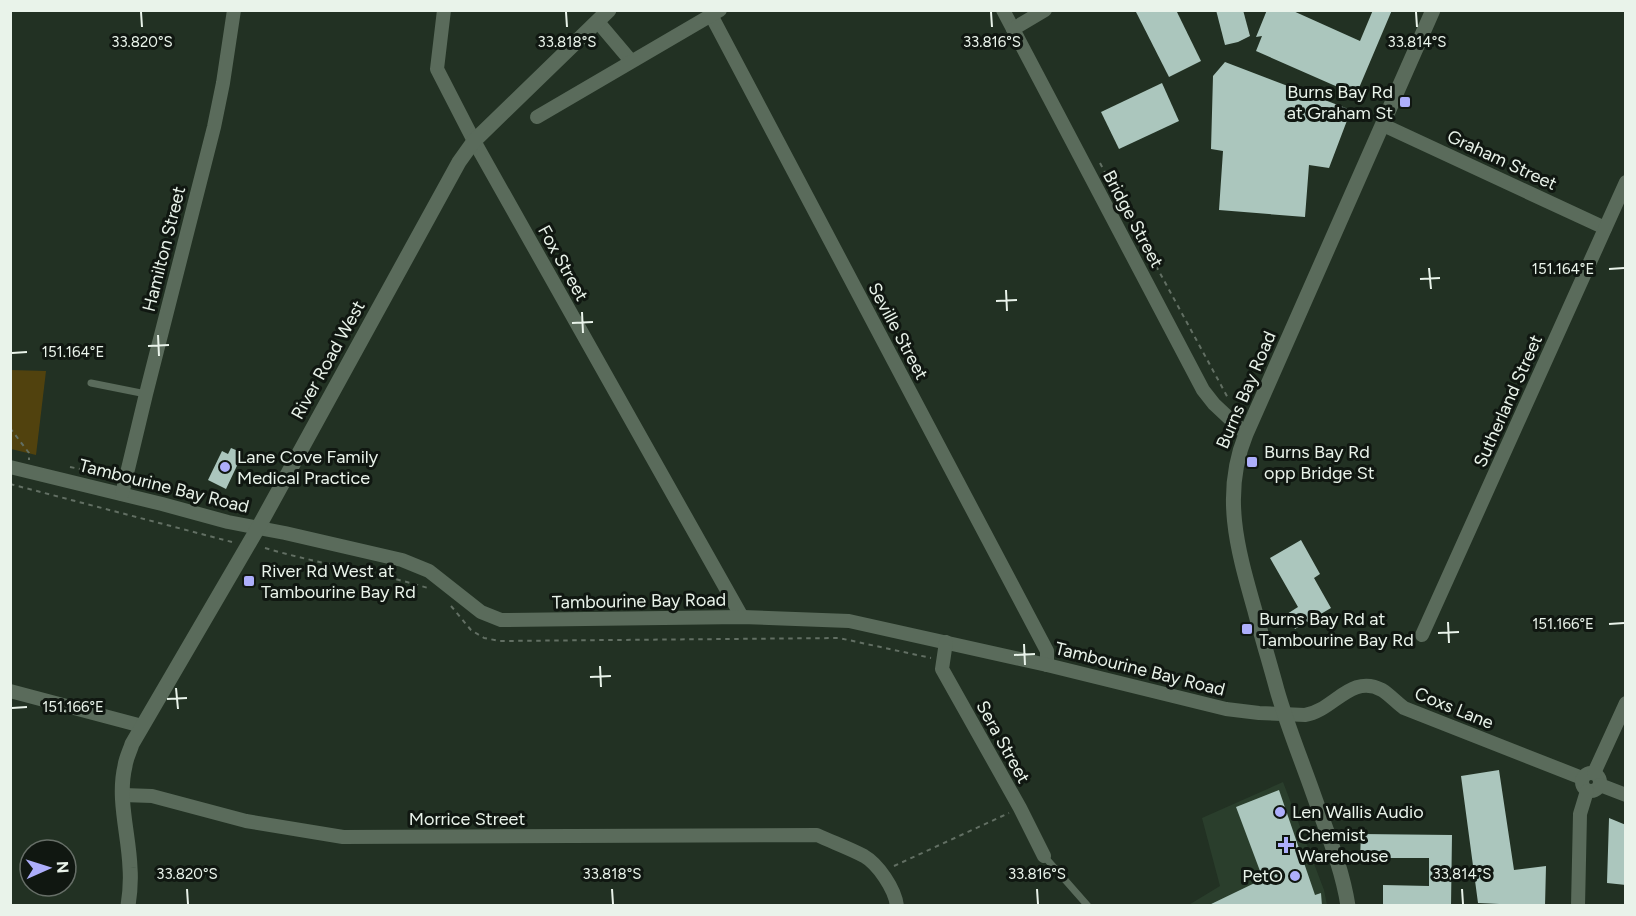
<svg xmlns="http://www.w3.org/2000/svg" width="1636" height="916" font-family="Figtree,sans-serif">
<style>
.built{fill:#2a3e2c}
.green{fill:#51420e}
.building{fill:#abc6bd}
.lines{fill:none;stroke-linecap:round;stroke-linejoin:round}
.path{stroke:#626f63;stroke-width:2;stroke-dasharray:4.5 4.5;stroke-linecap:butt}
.service{stroke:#5a6b5b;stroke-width:7}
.minor{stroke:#5a6b5b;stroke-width:14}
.tertiary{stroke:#5a6b5b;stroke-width:15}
.secondary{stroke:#5a6b5b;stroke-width:15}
.ticks{fill:none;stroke:#e9f3ea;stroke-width:2}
.poi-dot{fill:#adaefb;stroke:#101711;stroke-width:2}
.labels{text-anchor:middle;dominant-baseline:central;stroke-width:6;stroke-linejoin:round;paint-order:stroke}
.poi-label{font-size:18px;fill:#e9f3ea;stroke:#101711;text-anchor:start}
.street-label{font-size:18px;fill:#e9f3ea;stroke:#101711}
.ticks-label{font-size:15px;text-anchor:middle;fill:#e9f3ea;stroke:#101711;stroke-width:6;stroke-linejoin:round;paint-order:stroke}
</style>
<rect width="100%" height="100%" fill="#223123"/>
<path class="built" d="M1283 782 1324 890 1327 905 1187 906 1220 886 1202 818Z"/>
<path class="green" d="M10 370 46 371 36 455 11 449Z"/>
<g class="building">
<path d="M1135 10H1176L1201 61 1169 77Z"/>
<path d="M1216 10H1243L1250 36 1238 42 1225 45Z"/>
<path d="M1267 10H1291L1360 41 1373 10H1392L1356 95 1256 51 1262 36 1256 37Z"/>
<path d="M1225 62 1351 110 1329 168 1309 165 1305 217 1219 210 1223 151 1211 149 1213 76Z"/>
<path d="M1162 83 1179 121 1119 149 1101 112Z"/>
<path d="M231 448 243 453 226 489 208 480 222 451 228 454Z"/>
<path d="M1301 540 1320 574 1314 578 1331 608 1295 629 1287 614 1298 607 1270 558Z"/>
<path d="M1499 770 1514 870 1546 866 1545 906 1478 903 1461 776Z"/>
<path d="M1279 790 1315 895 1321 893 1322 906H1207L1263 879 1236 807Z"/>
<path d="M1609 818 1626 825V885L1607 883Z"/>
<path d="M1361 834 1452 835 1451 906H1383V885L1429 886V858H1360Z"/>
</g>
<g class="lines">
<g class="path">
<path d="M1100 163 1228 398"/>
<path d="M10 428 29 453V460"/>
<path d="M70 467 105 474"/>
<path d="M10 484 232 542"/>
<path d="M265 548C319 564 375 572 428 588"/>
<path d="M451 606 471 630 484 638 500 641 839 638 931 658"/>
<path d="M894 866 1009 813"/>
</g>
<g class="service">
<path d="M91 383 146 394"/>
<path d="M1044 856 1088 906"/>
</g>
<g class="minor">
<path d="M444 10 437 69 474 141 742 617"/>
<path d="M1003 10 1203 390 1214 404 1246 434"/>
<path d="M711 15 1047 651V665"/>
<path d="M598 22 631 61"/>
<path d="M1013 29 1045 10"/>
<path d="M537 117 720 10"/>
<path d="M1383 125 1605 228"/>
<path d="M10 467 162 504 228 522 285 533 402 560 429 571 481 612 501 620 742 617 849 621 1047 665 1226 709 1259 713 1305 715C1333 711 1351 673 1382 690 1390 695 1397 703 1404 708L1582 778"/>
<path d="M122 494 146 394 214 127 223 83 234 10"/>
<path d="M1422 635 1626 182"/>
<path d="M946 642 942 669 1020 808 1044 856"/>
<path d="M10 691 142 726"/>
<circle cx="1591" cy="782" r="9"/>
<path d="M1594 773 1626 703"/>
<path d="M1600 785 1626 795"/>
<path d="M123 795 152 796 246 821 343 837 817 835C832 842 849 848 864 856 878 864 895 889 897 906"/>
<path d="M1578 906 1580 814 1587 791"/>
</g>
<path class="tertiary" d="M1348 906C1342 867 1326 830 1313 793 1301 759 1287 725 1277 690 1270 664 1262 638 1255 611 1238 551 1221 495 1246 434L1433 10"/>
<path class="secondary" d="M128 906C130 893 131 881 130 868 129 835 117 799 125 766 126 758 130 751 132 744L258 528 459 162 474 141 609 10"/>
</g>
<path class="ticks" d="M141 12 142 27M566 12 567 27M991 12 992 27M1416 12 1417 27M1429 268 1431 289M1609 269 1624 268M1420 279 1440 278M1006 290 1007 311M996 301 1017 300M582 312 583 333M572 323 593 322M158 335 159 356M148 346 169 345M12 353 27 352M1448 622 1449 643M1609 624 1624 623M1438 633 1459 632M1024 644 1025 665M1014 655 1035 654M600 666 601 687M590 677 611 676M176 688 178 709M167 699 187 698M12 708 27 707M187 889 188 904M612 889 613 904M1037 889 1038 904M1462 889 1463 904"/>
<g class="poi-dot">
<rect x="1399" y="96" width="12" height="12" rx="3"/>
<rect x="1246" y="456" width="12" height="12" rx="3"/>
<circle cx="225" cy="467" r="6"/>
<rect x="243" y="575" width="12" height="12" rx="3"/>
<rect x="1241" y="623" width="12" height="12" rx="3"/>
<circle cx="1280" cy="812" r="6"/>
<path d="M1283 836h6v6h6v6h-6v6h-6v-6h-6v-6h6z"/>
<circle cx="1295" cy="876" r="6"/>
</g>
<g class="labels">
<g class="poi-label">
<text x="1393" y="92" text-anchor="end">Burns Bay Rd<tspan x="1393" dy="21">at Graham St</tspan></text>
<text x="1264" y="452">Burns Bay Rd<tspan x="1264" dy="21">opp Bridge St</tspan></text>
<text x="237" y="457">Lane Cove Family<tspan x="237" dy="21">Medical Practice</tspan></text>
<text x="261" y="571">River Rd West at<tspan x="261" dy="21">Tambourine Bay Rd</tspan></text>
<text x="1259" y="619">Burns Bay Rd at<tspan x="1259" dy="21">Tambourine Bay Rd</tspan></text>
<text x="1292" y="812">Len Wallis Audio</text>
<text x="1298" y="835">Chemist<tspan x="1298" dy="21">Warehouse</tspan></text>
<text x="1283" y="876" text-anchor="end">PetO</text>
</g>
<g class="street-label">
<text transform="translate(1502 160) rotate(25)">Graham Street</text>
<text transform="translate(1133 219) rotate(62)">Bridge Street</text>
<text transform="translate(164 249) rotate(-76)">Hamilton Street</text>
<text transform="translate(563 263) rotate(61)">Fox Street</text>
<text transform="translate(898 331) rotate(62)">Seville Street</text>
<text transform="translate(328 360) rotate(-61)">River Road West</text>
<text transform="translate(1246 390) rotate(-67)">Burns Bay Road</text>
<text transform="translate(1508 401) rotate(-66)">Sutherland Street</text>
<text transform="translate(164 486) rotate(14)">Tambourine Bay Road</text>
<text transform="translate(639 601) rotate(-1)">Tambourine Bay Road</text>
<text transform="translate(1140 669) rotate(14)">Tambourine Bay Road</text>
<text transform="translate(1454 708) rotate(22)">Coxs Lane</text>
<text transform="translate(1003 742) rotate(61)">Sera Street</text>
<text x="467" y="819">Morrice Street</text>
</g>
</g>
<g class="ticks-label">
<text x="142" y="47">33.820°S</text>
<text x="567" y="47">33.818°S</text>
<text x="992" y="47">33.816°S</text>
<text x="1417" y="47">33.814°S</text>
<text x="1563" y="274">151.164°E</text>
<text x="73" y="357">151.164°E</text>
<text x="1563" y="629">151.166°E</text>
<text x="73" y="712">151.166°E</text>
<text x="187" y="879">33.820°S</text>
<text x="612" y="879">33.818°S</text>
<text x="1037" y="879">33.816°S</text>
<text x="1462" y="879">33.814°S</text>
</g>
<rect width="1636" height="916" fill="none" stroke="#e9f3ea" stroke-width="24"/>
<g transform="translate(48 868) rotate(87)"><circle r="28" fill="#101711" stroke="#676f68" stroke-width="1.5"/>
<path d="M0-4.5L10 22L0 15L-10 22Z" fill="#adaefb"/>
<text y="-9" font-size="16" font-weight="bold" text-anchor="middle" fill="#e9f3ea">N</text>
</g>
</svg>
